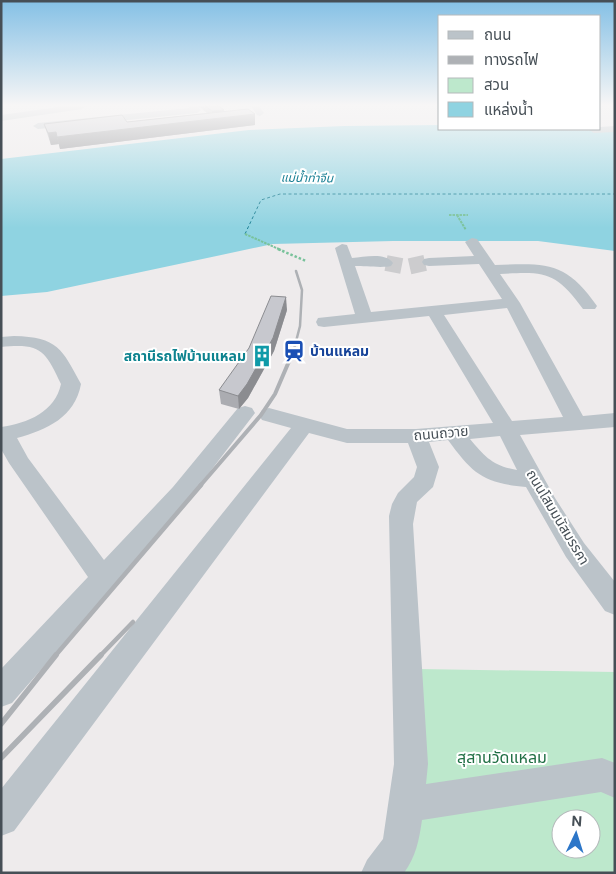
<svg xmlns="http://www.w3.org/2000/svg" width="616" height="874" font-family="'Public Sans','Noto Sans Thai',sans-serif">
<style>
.green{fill:#bde8cc;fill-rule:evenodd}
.water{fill:#8fd3e1}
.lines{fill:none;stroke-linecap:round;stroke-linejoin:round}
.ferry{stroke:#1b8095;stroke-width:1;stroke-dasharray:3 2.5;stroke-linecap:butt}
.minor-tunnel{stroke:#ccccce;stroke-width:16;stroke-dasharray:16 8;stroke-linecap:butt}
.path-far1{stroke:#79c29b;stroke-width:2;stroke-dasharray:2.5 1;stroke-linecap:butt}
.path{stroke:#79c29b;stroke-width:2.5;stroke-dasharray:2.5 2;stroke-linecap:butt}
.minor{fill:#bbc3c9;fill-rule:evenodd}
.rail-far3{stroke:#aeb1b5;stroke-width:2.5}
.rail-far2{stroke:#aeb1b5;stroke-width:4}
.rail-far1{stroke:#aeb1b5;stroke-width:4.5}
.rail{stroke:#aeb1b5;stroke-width:5.5}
.wall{fill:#abacb1}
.shaded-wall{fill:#8b8c90}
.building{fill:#c7c8ce;stroke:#8b8c90}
.labels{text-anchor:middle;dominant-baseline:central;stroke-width:4;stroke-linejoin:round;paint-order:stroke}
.far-water-label{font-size:12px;font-style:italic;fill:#1b8095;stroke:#fff}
.transit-label{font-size:14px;font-weight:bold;fill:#164399;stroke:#fff;text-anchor:start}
.culture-label{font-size:14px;font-weight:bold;fill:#0d838f;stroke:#fff;text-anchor:end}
.street-label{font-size:14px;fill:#464f56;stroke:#fff}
.near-park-label{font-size:16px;fill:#206f44;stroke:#fff}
</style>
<rect width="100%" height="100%" fill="#eeebec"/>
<path class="green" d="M418 669 615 672V873H384ZM561 819H591V849H561Z"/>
<path class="water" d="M440 125V129L615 131V251L538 241H393L273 244 47 292 1 296V159L249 130 344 126Z"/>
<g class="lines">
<path class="ferry" d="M245 234 261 200 280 194H615"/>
<path class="minor-tunnel" d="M386 263 407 267 429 262"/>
<g class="path-far1">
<path d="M449 215H468"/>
<path d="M457 215 466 230"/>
<path d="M245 234 281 250"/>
</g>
<path class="path" d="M278 249 306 261"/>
<g class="minor">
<path d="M66 106H86L82 109 1 121V115Z"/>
<path d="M188 106H197L201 110 197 113 38 129 33 126 38 123 189 108Z"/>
<path d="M251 106H259L264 113 260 116 257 115Z"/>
<path d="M615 126V132L594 133 589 130 600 129V127Z"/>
<path d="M472 238 477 239 495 265C546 263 566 261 597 306L595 309H583C556 272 546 271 500 274L520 303 583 416 615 413V427L520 435 555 498 584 543 615 582V615L605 611 566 557 526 487C483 483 473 474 448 440L429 442 439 467 433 487 417 502 413 524 428 764 426 784 602 758 615 763V798L601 792 422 820C419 841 416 856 404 873H361L367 860 383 839 394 764 389 516 392 504 398 493 414 477 417 467 408 443H347L309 433 14 831 1 836V789L291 428 262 420 259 415 262 410 269 408 347 429H416L493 423 429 316 324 327 318 326 316 322 318 318 355 314 335 248 342 244 347 245 352 258C365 257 385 252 393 263L391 266C383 268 365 266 355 266L371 312 502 299 479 264 429 266 424 265 422 262 424 259 429 258 474 256 465 242ZM507 308 563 417 512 421 444 315ZM500 436 517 470C493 466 485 457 470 439Z"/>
<path d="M14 336C58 337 62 349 81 384 75 417 47 430 17 438L28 458 104 560 173 487 238 408 245 406 252 408 255 413 189 499 12 703 1 707V669L88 577 9 463 1 449V427C28 423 55 412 61 384 45 351 42 343 1 347V337Z"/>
</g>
<path class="rail-far3" d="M293 353 300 326 302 290 296 271"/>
<path class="rail-far2" d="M200 486 261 415 275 394 293 352"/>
<g class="rail-far1">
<path d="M55 656 201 485"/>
<path d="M100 656 133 622"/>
</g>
<g class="rail">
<path d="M1 724 56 655"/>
<path d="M1 758 101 655"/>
</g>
</g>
<g class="wall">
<path d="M198 106H219L224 111 255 114V125L60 149 59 144 51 145 44 124 127 122 207 113Z"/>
<path d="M287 310 274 351 248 398 239 409 221 404 219 390Z"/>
</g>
<g class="shaded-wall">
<path d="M224 110 225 115 212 117V111Z"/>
<path d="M255 114V125L60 149 57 137Z"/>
<path d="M56 132 59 144 51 145 48 133Z"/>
<path d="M286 297 287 310 274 351 248 398 239 409 238 396Z"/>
</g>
<g class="building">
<path d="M205 106H219L224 110 212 111Z"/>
<path d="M248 109 255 114 57 137 56 132 48 133 44 124 122 115 127 122Z"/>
<path d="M271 296 286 297 273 338 247 384 238 396 219 390 249 348Z"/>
</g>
<linearGradient id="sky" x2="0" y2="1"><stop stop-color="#84c0e5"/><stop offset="0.46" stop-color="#f7f6f6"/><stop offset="1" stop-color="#f7f6f6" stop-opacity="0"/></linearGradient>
<rect width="616" height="228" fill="url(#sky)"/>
<defs>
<g id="station-bare" transform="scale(1.725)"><path d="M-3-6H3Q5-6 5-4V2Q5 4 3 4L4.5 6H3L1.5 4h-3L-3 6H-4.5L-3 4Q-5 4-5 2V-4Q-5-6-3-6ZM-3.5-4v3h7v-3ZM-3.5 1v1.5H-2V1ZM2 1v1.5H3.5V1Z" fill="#1a4fb4" stroke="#fff" stroke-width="2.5" paint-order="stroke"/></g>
<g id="building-bare" transform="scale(1.725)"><path d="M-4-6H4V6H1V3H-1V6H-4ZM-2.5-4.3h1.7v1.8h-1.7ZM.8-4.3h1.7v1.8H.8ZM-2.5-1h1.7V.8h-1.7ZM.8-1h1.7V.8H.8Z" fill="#0f9aa8" stroke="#fff" stroke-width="2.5" paint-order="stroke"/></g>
</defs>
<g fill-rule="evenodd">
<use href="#station-bare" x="294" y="351"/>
<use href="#building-bare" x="262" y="356"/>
</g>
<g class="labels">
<g class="far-water-label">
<text transform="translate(307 178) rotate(1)">แม่น้ำท่าจีน</text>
</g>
<g class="transit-label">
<text x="310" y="351">บ้านแหลม</text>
</g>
<g class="culture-label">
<text x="246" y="356">สถานีรถไฟบ้านแหลม</text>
</g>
<g class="street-label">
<text transform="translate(441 433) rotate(-5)">ถนนถวาย</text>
<text transform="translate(558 517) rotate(59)">ถนนโสมมนัสมรรคา</text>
</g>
<g class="near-park-label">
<text x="502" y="757">สุสานวัดแหลม</text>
</g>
</g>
<rect width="616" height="874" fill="none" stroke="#464f56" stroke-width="5"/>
<rect x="438" y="15" width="162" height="115" fill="#ffffff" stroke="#b5b9bb"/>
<rect x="448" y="31" width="25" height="8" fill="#bbc3c9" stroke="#b5b9bb"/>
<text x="484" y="40" font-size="15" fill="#464f56">ถนน</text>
<rect x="448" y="56" width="25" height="8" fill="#aeb1b5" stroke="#b5b9bb"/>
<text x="484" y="65" font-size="15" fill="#464f56">ทางรถไฟ</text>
<rect x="448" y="78" width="25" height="15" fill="#bde8cc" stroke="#b5b9bb"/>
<text x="484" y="90" font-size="15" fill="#464f56">สวน</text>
<rect x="448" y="102" width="25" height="15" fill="#8fd3e1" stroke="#b5b9bb"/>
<text x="484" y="115" font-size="15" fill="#464f56">แหล่งน้ำ</text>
<g transform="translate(576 834) rotate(4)"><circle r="24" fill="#ffffff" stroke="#b5b9bb"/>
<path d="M0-4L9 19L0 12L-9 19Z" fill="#2c76c8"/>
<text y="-8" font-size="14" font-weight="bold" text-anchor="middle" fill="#464f56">N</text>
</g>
</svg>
